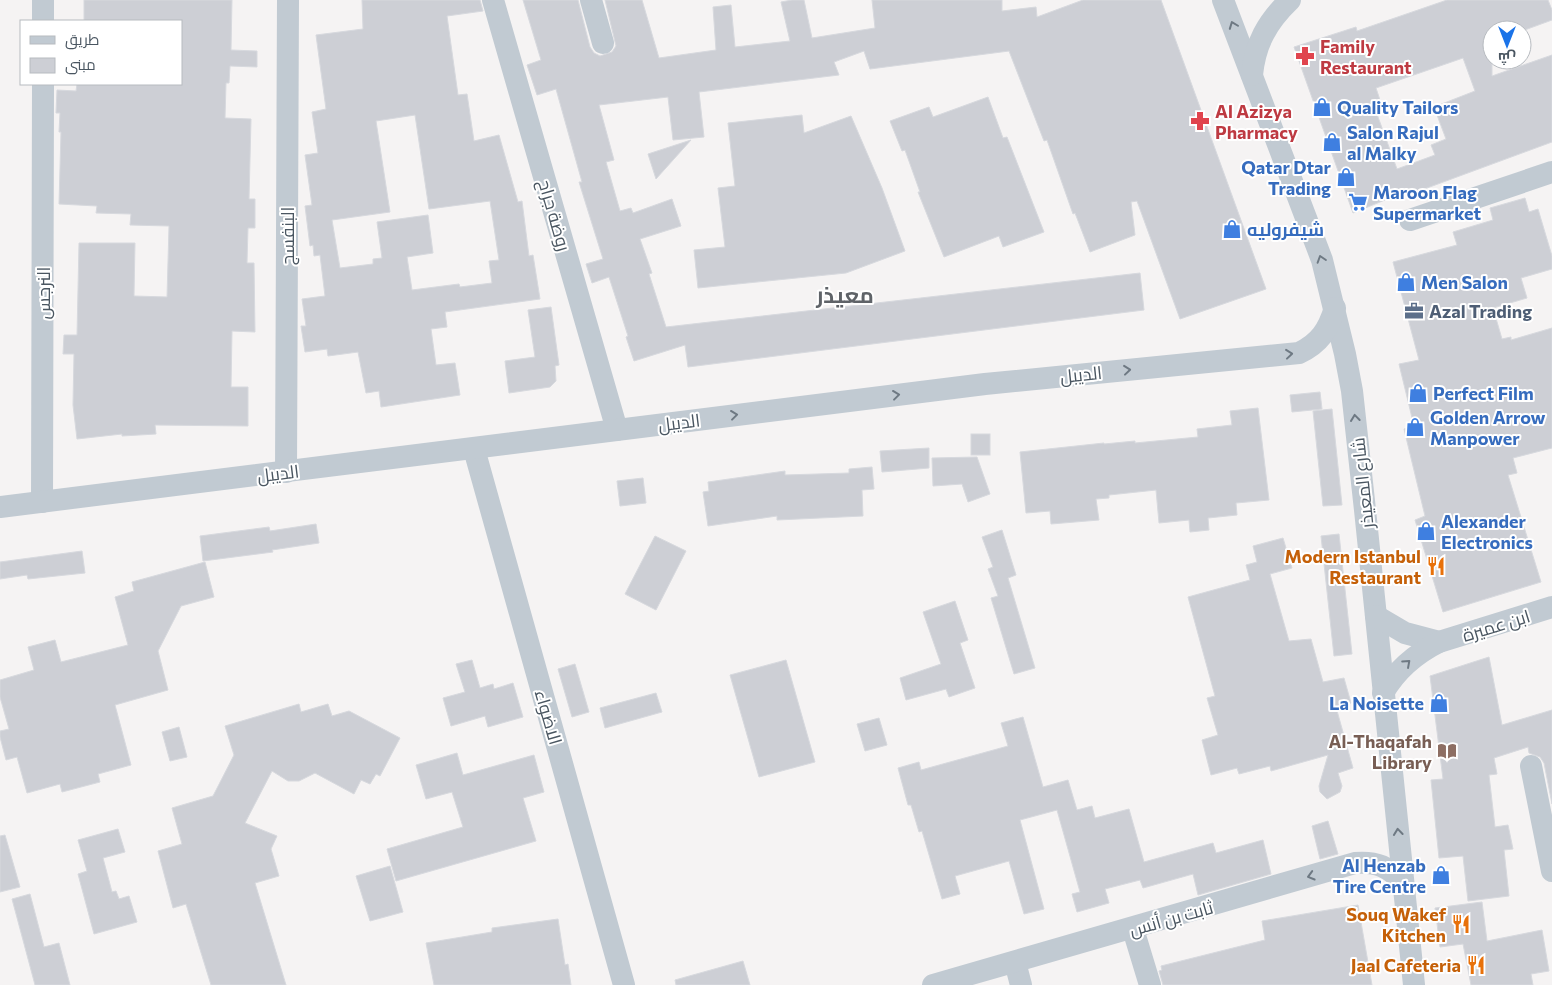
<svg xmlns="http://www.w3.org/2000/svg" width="1552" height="985" font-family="Commissioner,Cairo,sans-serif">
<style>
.building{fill:#cdcfd5;stroke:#d7d9de;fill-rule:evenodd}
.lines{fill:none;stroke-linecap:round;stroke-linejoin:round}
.minor{stroke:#c1cad2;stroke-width:22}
.oneway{stroke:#6e7983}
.labels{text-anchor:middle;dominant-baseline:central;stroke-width:4;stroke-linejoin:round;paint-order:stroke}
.health-label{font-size:18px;font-weight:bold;fill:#be3a42;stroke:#fff;text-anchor:start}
.shop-label{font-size:18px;font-weight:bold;fill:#366cbe;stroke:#fff;text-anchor:start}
.street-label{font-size:18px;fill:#4a5661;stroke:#fff}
.service-label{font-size:18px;font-weight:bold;fill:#4e5e75;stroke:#fff;text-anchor:start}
.food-label{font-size:18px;font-weight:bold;fill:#c56008;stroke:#fff;text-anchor:end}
.education-label{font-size:18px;font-weight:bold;fill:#785e54;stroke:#fff;text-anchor:end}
.district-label{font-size:22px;font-weight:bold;fill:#5f6368;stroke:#fff}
</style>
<rect width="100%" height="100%" fill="#f5f3f3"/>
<g class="building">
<path d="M84 0H232L231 50 257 51V67L230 66 229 83H226L225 118 251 119 249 199H255V228H248L247 263H254L255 332 232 331 231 387H248V426L155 425 156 434 122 436V434L77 439 73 405 74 354H63L64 335H77L79 243H135L134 296 167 297 169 226 130 225 131 214 96 213 97 206 59 204 61 132H59L60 113H56L57 90 76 91 77 84H181V21H84Z"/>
<path d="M362 0H480L483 11 447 16 458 95 467 94 474 141 499 135 518 202 522 201 529 256 533 255 540 299 445 312 447 327 431 329 436 365 455 363 460 395 381 407 379 391 366 393 358 352 328 356 327 349 305 352 301 326H306L302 299 325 296 320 255 314 256 313 245 310 246 305 206 312 205 305 155 318 153 312 112 326 109 316 35 363 29ZM415 115 429 209 490 201 499 260 489 261 492 283 460 287 459 284 412 290 407 257 433 253 428 215 377 222 382 258 373 259V264L340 268 332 220 390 212 376 121Z"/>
<path d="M523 0H578L590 47 594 53 600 56 612 52 616 46 605 0H642L659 58 716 50 713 7 731 5 735 47 790 41 781 2 792 0H804L812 38 875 28 872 0H1002V11L1036 7 1037 17 1083 0H1161L1266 289 1180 319 1137 201 1131 202 1135 235 1090 252 1075 213 1073 214 1047 140 1044 141 1009 51 870 69 864 51 834 62 839 75 699 92 704 137 673 140 668 97 599 105 614 160 606 162 620 211 631 208 633 213 672 199 681 226 640 239 652 273 649 274 666 327 1140 273 1144 310 688 367 685 345 634 361 626 337 628 336 609 277 592 283 586 264 603 259 579 182H582L556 89 537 95 527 65 541 60Z"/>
<path d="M1447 0H1548L1552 10V20L1522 31 1492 30V76L1552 55V142L1408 195 1407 191 1353 213 1294 47 1356 27 1357 31ZM1463 58 1475 91 1434 107 1446 139 1431 145 1435 155 1397 169 1374 106 1381 103 1376 88Z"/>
<path d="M988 97 1003 138 1007 137 1044 232 1003 247 999 236 944 257 918 192H920L905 150 902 151 890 121 929 107 933 117Z"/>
<path d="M802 115 804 133 851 116 882 188 905 251 846 273 698 288 694 250 725 247 718 188 735 186 728 123Z"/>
<path d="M691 140 656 179 648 154Z"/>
<path d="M1525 198 1529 212 1538 209 1552 256V269L1521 278 1527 298 1493 308 1502 339 1511 337V340L1552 328V448L1513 458 1517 473 1508 475 1541 582 1443 612 1415 520 1425 516 1404 429 1414 426 1399 364 1419 360 1393 262 1457 245 1453 232 1493 220 1490 208Z"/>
<path d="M551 307 559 365 555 366 556 381 550 387 509 393 505 361 535 357 528 310Z"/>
<path d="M1320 392 1322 409 1292 412 1290 395Z"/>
<path d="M1258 408 1269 500 1236 503 1237 515 1208 518 1209 530 1190 532 1189 520 1159 523 1156 490 1109 495V498L1096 499 1099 520 1051 524 1050 511 1026 513 1020 452 1104 443V444L1135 441V443L1198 437 1197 429 1232 425 1230 411Z"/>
<path d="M1332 409 1342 505 1323 506 1313 411Z"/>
<rect x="971" y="434" width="19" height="21"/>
<path d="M929 448V468L882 472 880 451Z"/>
<path d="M977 457 990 494 968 502 962 484 933 486 932 458Z"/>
<path d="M872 467 874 489 862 490 863 516 777 520V516L708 526 703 492 709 491 708 482 785 471V475L849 473V469Z"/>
<path d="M643 478 646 503 620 506 617 481Z"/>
<path d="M316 524 319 543 272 550 273 552 203 561 200 536 269 527 270 531Z"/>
<path d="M1002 530 1016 575 1008 578 1035 668 1014 674 991 598 998 596 988 569 993 567 982 537Z"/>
<path d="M1339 534 1352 654 1334 656 1321 536Z"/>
<path d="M655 536 686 551 656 610 625 594Z"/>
<path d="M1283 538 1292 568 1270 574 1289 641 1311 639 1323 682 1344 678 1351 703 1336 707 1353 768 1338 773 1342 786 1340 792 1327 799 1320 792 1319 786 1328 755 1271 771 1270 766 1239 774 1237 768 1211 775 1202 740 1218 735 1207 698 1215 696 1188 597 1250 580 1246 565 1257 562 1253 546Z"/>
<path d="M82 551 85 573 28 579 27 575 0 579V562Z"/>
<path d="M205 562 214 597 181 606 158 651 168 690 115 705 131 765 98 774 100 782 62 792 60 784 27 793 17 757 6 760 0 737V731L9 729 0 697V680L34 670 28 647 55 640 61 662 128 645 115 597 134 591 132 582Z"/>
<path d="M955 601 968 640 960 643 975 688 949 697 946 689 906 700 900 678 941 664 923 612Z"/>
<path d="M1489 657 1502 725 1552 710V804L1544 763 1540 757 1529 753 1528 747 1494 758 1497 774 1489 775 1495 827 1508 825 1513 849 1504 850 1509 896 1468 901 1463 856 1439 858 1431 780 1443 779 1430 676Z"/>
<path d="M472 660 480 688 493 684 494 689 513 683 523 717 488 727 485 716 451 726 443 698 465 692 456 664Z"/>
<path d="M786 660 815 762 759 777 730 675Z"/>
<path d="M575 664 589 712 572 717 558 669Z"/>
<path d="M656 693 662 712 605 728 600 708Z"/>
<path d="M299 704 301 712 328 704 332 716 349 711 400 738 380 776 376 774 370 784 361 780 354 794 315 773 299 781H288L272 771 245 823 277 836 271 849 279 876 255 883 286 985H211L186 904 173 908 158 851 182 844 172 808 213 796 234 755 225 726Z"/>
<path d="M1023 717 1043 787 1068 780 1077 810 1092 806 1095 818 1129 809 1144 862 1213 843 1216 853 1263 840 1271 874 1198 895 1193 874 1143 888 1140 880 1105 889 1109 903 1077 912 1072 894 1080 892 1057 810 1020 820 1044 909 1024 914 1009 861 955 876 960 894 942 899 922 831 919 832 911 805H908L898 768 919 762 921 770 1008 746 1001 723Z"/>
<path d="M879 718 887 745 865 751 857 724Z"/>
<path d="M179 727 187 757 170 761 162 732Z"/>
<path d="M457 753 463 775 534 755 544 792 523 798 536 841 396 881 387 849 463 827 452 792 426 799 416 765Z"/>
<path d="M1328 821 1338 854 1320 859 1312 826Z"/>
<path d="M118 829 125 852 103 858 112 892 116 891 119 899 129 896 137 922 94 934 78 874 87 871 78 840Z"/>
<path d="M5 835 20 887 0 892V836Z"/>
<path d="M390 866 403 912 370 921 356 876Z"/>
<path d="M30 894 44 947 59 943 70 985H35L12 899Z"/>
<path d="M1482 902 1487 941 1542 930 1549 971 1531 974 1533 985H1471L1463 944 1440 947 1435 908Z"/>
<path d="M1358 905 1372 985H1163L1159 971 1162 970 1161 966 1265 940 1262 921Z"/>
<path d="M558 919 565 965 568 964 571 985H434L426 943 492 932V928Z"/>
<path d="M743 961 750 985H676L675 980Z"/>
</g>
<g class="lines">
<g class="minor">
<path d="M493 0 617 430"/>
<path d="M591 0 603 43"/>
<path d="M1223 0 1322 260 1345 354 1352 391 1365 510 1414 985"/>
<path d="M43 21V0"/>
<path d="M1252 75C1255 44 1267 22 1290 0"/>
<path d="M1410 220 1552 172"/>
<path d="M474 449 624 985"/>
<path d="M286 472 288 0"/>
<path d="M42 502 43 84"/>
<path d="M0 507 985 384 1299 353C1320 343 1328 330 1335 308"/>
<path d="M1376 616 1405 633 1439 642"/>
<path d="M1383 693C1397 669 1415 654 1439 642L1552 607"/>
<path d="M1531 766 1552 871"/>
<path d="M1133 929 1150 985"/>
<path d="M1015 962 1021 985"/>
<path d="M933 985 1355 863C1376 861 1390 867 1403 883"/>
</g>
</g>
<defs><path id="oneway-chevron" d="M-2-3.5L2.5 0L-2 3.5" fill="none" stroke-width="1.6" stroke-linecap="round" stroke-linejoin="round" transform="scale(1.25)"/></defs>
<g class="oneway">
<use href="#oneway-chevron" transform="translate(1233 25) rotate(-111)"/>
<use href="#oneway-chevron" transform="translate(1321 259) rotate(-108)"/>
<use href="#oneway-chevron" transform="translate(1289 354) rotate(-6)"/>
<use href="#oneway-chevron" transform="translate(1127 370) rotate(-6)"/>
<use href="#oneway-chevron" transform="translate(896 395) rotate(-7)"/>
<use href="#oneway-chevron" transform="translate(734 415) rotate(-7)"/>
<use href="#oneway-chevron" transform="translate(1355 418) rotate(-97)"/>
<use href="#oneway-chevron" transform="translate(1407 663) rotate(-42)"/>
<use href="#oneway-chevron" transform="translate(1398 832) rotate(-96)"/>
<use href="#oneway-chevron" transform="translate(1311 876) rotate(164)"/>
</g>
<defs>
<g id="pharmacy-bare" transform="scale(1.5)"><path d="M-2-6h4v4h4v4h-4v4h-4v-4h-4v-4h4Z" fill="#e0444e" stroke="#fff" stroke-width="2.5" paint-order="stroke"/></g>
<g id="shop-bare" transform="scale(1.5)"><path d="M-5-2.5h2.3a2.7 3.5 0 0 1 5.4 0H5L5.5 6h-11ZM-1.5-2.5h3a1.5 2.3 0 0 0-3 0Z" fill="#3f7fe0" stroke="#fff" stroke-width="2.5" paint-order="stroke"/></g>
<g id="supermarket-bare" transform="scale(1.5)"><path d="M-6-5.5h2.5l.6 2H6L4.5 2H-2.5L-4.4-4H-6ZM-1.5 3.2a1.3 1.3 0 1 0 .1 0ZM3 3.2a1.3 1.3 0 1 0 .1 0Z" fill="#3f7fe0" stroke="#fff" stroke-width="2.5" paint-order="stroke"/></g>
<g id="office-bare" transform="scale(1.5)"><path d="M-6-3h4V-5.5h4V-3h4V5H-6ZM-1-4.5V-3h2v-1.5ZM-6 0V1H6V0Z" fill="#5c6f8a" stroke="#fff" stroke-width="2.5" paint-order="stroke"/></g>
<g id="restaurant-bare" transform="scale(1.5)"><path d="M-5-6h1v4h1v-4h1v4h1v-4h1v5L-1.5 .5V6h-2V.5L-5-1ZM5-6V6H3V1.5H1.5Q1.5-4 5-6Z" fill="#e8710a" stroke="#fff" stroke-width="2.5" paint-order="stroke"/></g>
<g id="library-bare" transform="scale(1.5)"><path d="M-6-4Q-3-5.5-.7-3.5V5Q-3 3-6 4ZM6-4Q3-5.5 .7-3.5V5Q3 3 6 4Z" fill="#8d6e63" stroke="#fff" stroke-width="2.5" paint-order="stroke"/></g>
</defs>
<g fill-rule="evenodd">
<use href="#pharmacy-bare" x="1305" y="56"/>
<use href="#shop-bare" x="1322" y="107"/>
<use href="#pharmacy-bare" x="1200" y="121"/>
<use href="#shop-bare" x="1332" y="142"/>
<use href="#shop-bare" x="1346" y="177"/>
<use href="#supermarket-bare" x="1358" y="202"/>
<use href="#shop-bare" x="1232" y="229"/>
<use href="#shop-bare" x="1406" y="282"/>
<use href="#office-bare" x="1414" y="311"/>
<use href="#shop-bare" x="1418" y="393"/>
<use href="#shop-bare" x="1415" y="427"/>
<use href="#shop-bare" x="1426" y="531"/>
<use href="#restaurant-bare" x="1436" y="566"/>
<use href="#shop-bare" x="1439" y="703"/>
<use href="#library-bare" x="1447" y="751"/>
<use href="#shop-bare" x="1441" y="875"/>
<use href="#restaurant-bare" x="1461" y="924"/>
<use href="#restaurant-bare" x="1476" y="965"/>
</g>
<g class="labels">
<g class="health-label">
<text x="1320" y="46">Family<tspan x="1320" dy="21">Restaurant</tspan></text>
<text x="1215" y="111">Al Azizya<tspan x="1215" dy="21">Pharmacy</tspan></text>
</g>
<g class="shop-label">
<text x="1337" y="107">Quality Tailors</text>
<text x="1347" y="132">Salon Rajul<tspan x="1347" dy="21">al Malky</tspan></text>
<text x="1331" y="167" text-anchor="end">Qatar Dtar<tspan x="1331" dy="21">Trading</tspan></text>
<text x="1373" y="192">Maroon Flag<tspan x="1373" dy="21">Supermarket</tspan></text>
<text x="1247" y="229">شيفروليه</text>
<text x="1421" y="282">Men Salon</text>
<text x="1433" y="393">Perfect Film</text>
<text x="1430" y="417">Golden Arrow<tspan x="1430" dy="21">Manpower</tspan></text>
<text x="1441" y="521">Alexander<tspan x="1441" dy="21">Electronics</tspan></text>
<text x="1424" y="703" text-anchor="end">La Noisette</text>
<text x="1426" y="865" text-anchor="end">Al Henzab<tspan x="1426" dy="21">Tire Centre</tspan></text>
</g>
<g class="street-label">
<text transform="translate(555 215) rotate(74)">روضة جراح</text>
<text transform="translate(287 236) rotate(-90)">البنفسج</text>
<text transform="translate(43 293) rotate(-90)">النرجس</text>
<text transform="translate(1081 374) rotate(-6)">الديبل</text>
<text transform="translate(679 422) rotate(-7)">الديبل</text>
<text transform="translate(278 473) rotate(-7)">الديبل</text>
<text transform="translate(1362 483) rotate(-96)">شارع المعيذر</text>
<text transform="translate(1496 625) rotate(-17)">ابن عميرة</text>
<text transform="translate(549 717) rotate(74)">الاضواء</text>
<text transform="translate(1171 918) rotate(-16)">ثابت بن أنس</text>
</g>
<g class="service-label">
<text x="1429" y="311">Azal Trading</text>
</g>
<g class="food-label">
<text x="1421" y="556">Modern Istanbul<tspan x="1421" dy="21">Restaurant</tspan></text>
<text x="1446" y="914">Souq Wakef<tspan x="1446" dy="21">Kitchen</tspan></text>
<text x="1461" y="965">Jaal Cafeteria</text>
</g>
<g class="education-label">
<text x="1432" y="741">Al-Thaqafah<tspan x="1432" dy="21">Library</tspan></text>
</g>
<g class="district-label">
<text x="845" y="294">معيذر</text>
</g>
</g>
<rect x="20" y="20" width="162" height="65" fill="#ffffff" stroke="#b7bbc0"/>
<rect x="30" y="36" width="25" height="8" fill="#c1cad2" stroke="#b7bbc0"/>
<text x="65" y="45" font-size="15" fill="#4a5661">طريق</text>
<rect x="30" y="58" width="25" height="15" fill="#cdcfd5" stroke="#b7bbc0"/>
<text x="65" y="70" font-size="15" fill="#4a5661">مبنى</text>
<g transform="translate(1507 45) rotate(180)"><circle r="24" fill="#ffffff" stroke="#b7bbc0"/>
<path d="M0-4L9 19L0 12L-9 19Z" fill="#1a73e8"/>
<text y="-8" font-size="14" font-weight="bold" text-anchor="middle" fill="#4a5661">ش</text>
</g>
</svg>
